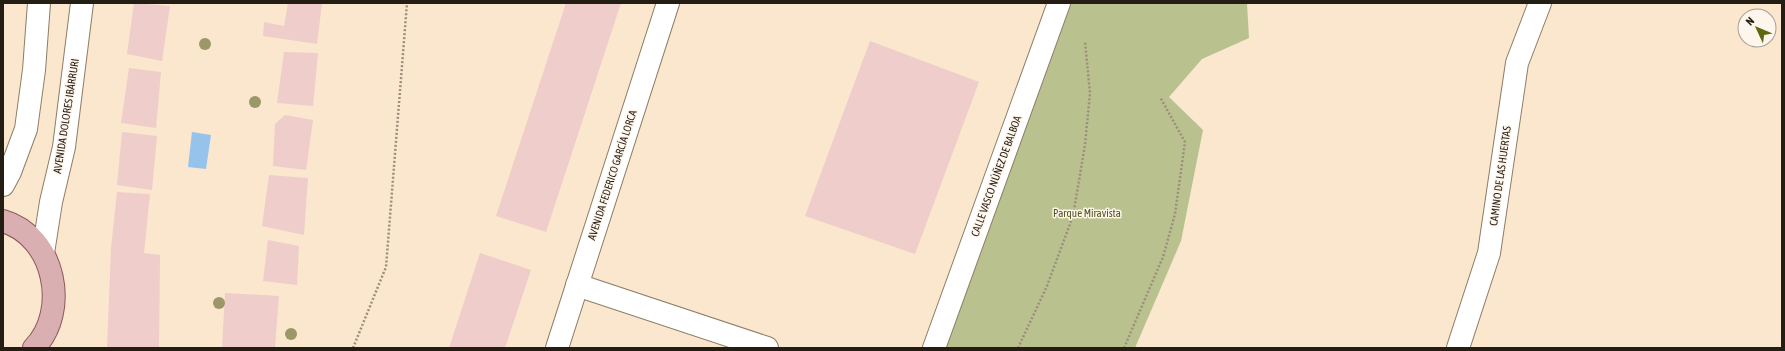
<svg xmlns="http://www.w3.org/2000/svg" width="1785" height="351" font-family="'Asap Condensed',sans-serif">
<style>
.green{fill:#b9c28e}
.water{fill:#96c3ec}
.building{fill:#efcdca}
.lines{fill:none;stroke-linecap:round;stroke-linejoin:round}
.minor-casing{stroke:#8e7d66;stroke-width:24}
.major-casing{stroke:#8b5959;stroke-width:24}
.path{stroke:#9c8e7c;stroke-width:2.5;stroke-dasharray:2 2;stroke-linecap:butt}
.minor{stroke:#fff;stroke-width:22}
.major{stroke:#daafb2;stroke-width:22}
.tree{fill:#9c9769}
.labels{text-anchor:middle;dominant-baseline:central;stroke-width:3;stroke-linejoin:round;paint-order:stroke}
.street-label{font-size:11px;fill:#241d14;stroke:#fef6ec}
.park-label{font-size:11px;fill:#4f5617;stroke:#fef6ec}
</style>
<rect width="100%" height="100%" fill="#fae7ce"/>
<path class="green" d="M1059 3H1247L1249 38 1202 59 1169 97 1203 130 1181 241 1135 348H934Z"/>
<path class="water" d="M192 132 211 135 206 169 188 167Z"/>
<g class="building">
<path d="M134 3 170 6 162 61 127 54Z"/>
<path d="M288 3H322L317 44 263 36 264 22 284 26Z"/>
<path d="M566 3H621L546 232 496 216Z"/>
<path d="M870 41 979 82 915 254 805 216Z"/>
<path d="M284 52 318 53 313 106 277 103Z"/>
<path d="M129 68 161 72 156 128 121 123Z"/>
<path d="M285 115 313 120 306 170 273 166 275 124Z"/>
<path d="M122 132 157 136 152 190 117 185Z"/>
<path d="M269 175 308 178 304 235 262 226Z"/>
<path d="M117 192 150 194 144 253 160 255 159 348H107L111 248Z"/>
<path d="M268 240 299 246 297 285 263 281Z"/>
<path d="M480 253 531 270 505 348H449Z"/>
<path d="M225 293 279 296 275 348H222Z"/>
</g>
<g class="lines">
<g class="minor-casing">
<g id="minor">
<path d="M3 185 10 172 26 129 34 70 39 3"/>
<path d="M43 253 51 202 64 147 82 3"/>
<path d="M577 285 767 348"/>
<path d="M557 348 668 3"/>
<path d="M934 348 1059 3"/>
<path d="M1458 348 1489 253 1517 63 1540 3"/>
</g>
</g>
<g class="major-casing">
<path id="major" d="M3 221C55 236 70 311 34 348"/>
</g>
<g class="path">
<path d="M353 348 386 267 407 3"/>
<path d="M1018 348 1047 286 1073 216 1085 145 1090 93 1085 42"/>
<path d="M1124 348 1163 257 1175 214 1185 142 1160 97"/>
</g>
<use href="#minor" class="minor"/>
<use href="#major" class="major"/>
</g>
<g class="tree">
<circle cx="205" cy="44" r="6"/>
<circle cx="255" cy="102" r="6"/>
<circle cx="219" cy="303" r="6"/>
<circle cx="291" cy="334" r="6"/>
</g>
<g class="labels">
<g class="street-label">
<text transform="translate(66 116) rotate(-81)">AVENIDA DOLORES IBÁRRURI</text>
<text transform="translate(612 175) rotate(-72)">AVENIDA FEDERICO GARCÍA LORCA</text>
<text transform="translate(996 176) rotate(-70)">CALLE VASCO NÚÑEZ DE BALBOA</text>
<text transform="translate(1500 176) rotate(-82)">CAMINO DE LAS HUERTAS</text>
</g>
<g class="park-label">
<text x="1087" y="213">Parque Miravista</text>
</g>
</g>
<rect width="1785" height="351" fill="none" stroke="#241d14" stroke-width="8"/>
<g transform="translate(1757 28) rotate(314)"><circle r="19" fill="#fef6ec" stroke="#a79f96"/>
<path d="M0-3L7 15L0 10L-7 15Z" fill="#5f690e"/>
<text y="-6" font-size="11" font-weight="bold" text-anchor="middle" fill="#241d14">N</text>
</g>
</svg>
